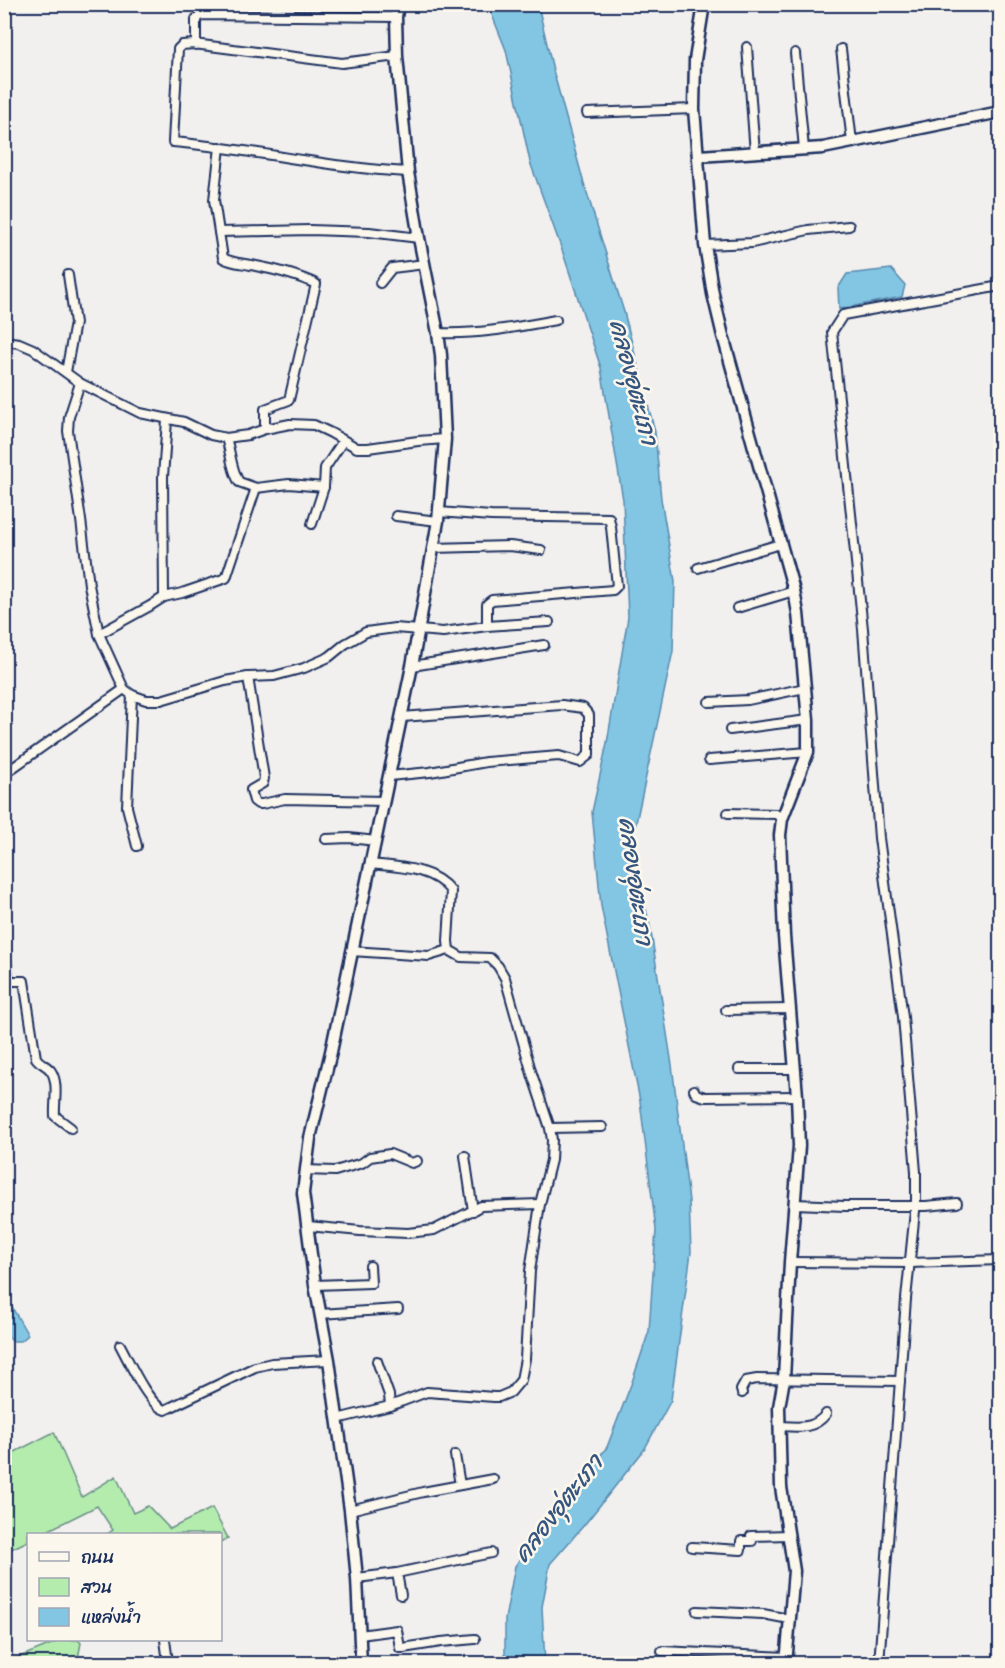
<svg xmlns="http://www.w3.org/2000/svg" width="1005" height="1668" font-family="Sriracha,'Playpen Sans Thai',sans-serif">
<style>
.green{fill:#b4ecae;stroke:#688e86;stroke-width:1.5}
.water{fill:#82c6e3;stroke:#598aae;stroke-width:1.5}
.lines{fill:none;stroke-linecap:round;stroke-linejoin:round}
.street-casing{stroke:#1b2f5e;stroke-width:12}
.secondary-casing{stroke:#1b2f5e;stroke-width:15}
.street{stroke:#fbf7ec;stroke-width:8}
.secondary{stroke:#fbf7ec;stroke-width:10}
.labels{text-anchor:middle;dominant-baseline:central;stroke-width:5;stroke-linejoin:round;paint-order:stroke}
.water-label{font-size:24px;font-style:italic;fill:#35557f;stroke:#fbf7ec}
</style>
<rect width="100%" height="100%" fill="#f2f0ef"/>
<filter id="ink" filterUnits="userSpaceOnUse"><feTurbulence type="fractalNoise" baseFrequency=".0167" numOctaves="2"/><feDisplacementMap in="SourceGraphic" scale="12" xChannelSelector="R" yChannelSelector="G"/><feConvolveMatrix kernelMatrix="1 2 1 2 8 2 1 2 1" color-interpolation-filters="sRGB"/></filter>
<g filter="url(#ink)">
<g class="green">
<path d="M54 1432 82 1497 116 1476 133 1513 148 1506 170 1529 212 1508 228 1538 221 1542 220 1534H107L113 1530 97 1506 41 1534H28V1541L5 1552V1457Z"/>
<path d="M61 1640H78L81 1643 77 1663H5Z"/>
</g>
<g class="water">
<path d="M488 5H538L553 70 583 180 624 312 655 432 661 499 675 581 673 651 631 846 650 926 672 1065 689 1201 691 1252 671 1400 644 1450 585 1524 550 1564 542 1607 545 1664 505 1663V1619L515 1566 533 1540 607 1447 632 1382 649 1331 656 1230 640 1101 601 906 592 812 607 743 628 617 623 500 601 368 562 250 530 162 506 50Z"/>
<path d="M891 269 905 285 902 297 839 309 838 288 847 274Z"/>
<path d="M5 1295 28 1335 21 1341H12L5 1333Z"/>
</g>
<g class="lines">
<g class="street-casing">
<g id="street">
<path d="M196 45V19L201 15 396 17"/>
<path d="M747 47 755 153"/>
<path d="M841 49 852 142"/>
<path d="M795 53 804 149"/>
<path d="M397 56 342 63 194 44 182 45 178 49 173 142C252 149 329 168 408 172"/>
<path d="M587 113 694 109"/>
<path d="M220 147 214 200 223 258C232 263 241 263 251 265 273 269 295 274 316 284L289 400 265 409V429"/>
<path d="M219 232 310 230 369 232 419 238"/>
<path d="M705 245 752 243 808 230 849 226"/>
<path d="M380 283 392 268 425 264"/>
<path d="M438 333C478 335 517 327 556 320"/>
<path d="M4 341 19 343 33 349 80 383 140 413 184 422 211 435 226 438 248 435 265 429 290 424 314 425 331 433 357 448H368L418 441 445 439"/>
<path d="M66 372 75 323 68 275"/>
<path d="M80 383 69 417 68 431 81 520 89 585 99 634 124 689 132 695 146 700H161L225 681 248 677 274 676 304 668 329 657 345 644 366 632 395 628 443 632 487 626 549 622"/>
<path d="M226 438C231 453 231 469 239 482L256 488 289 484 324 487"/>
<path d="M439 512 491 516 609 518 611 527 617 586 613 590 492 600 487 604V626"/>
<path d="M396 516 438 521"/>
<path d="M312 524 324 487 325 468 343 441"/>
<path d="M433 548 510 546 541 550"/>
<path d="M698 568 780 544"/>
<path d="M164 597 182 593 226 578 256 488"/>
<path d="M737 608 794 591"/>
<path d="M99 634 150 606 164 597 163 477 167 420"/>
<path d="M412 666 544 645"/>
<path d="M248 677 264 778 263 783 251 790 254 801 258 804H262L285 799 384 801"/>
<path d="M132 695 127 807 137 846"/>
<path d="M709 702 748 700 805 688"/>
<path d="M730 730 808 720"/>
<path d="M709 760 808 752"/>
<path d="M4 774 124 689"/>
<path d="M389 776 430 772 486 762 559 756 580 762 589 755V715L583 708 562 705 402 717"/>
<path d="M728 813 776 814 782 819"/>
<path d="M326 839 349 838 376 841"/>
<path d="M4 937 8 978 11 981H24L36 1058C40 1064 47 1065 51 1071 59 1083 54 1102 55 1116L71 1128"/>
<path d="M351 951 429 956 449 950"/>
<path d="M726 1010 790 1009"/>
<path d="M739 1069H795"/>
<path d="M694 1090 696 1094 705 1097 797 1096"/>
<path d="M550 1128 602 1127"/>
<path d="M465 1156 473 1211"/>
<path d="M305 1170 335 1171 362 1163 370 1157 390 1154 412 1163 417 1161"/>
<path d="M795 1204 845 1206H926L957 1203"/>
<path d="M308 1226 360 1231 408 1233 434 1230 481 1206 540 1204"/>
<path d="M790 1262 910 1263 1000 1260"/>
<path d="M315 1285 371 1283 370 1266"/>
<path d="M320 1314 398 1309"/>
<path d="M120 1345C129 1361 148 1405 165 1410L255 1367 272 1363 329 1360"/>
<path d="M377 1361 389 1395 390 1406"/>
<path d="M742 1393 741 1390 746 1381 757 1379 900 1381"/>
<path d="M337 1419 390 1406 427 1392 494 1397H499L511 1392 521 1380 525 1359 530 1271 540 1204 551 1160 552 1140 550 1128 532 1074 505 978 498 966 490 958 461 957 449 950 448 941 451 891C432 867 398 867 370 864"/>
<path d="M779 1426C797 1427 814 1430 826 1414"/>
<path d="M455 1455 460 1485"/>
<path d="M350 1510 423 1492 493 1479"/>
<path d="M692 1547 741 1550V1541H752L751 1536 788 1535"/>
<path d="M397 1573 401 1595"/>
<path d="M357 1578 397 1573 491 1553"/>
<path d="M697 1611 763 1614 789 1619"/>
<path d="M360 1635 397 1630 400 1648H403L441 1642 475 1639"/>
<path d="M662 1651 786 1657"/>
<path d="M165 1664 168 1662 165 1640"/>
<path d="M879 1664 906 1299 916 1201V1172L903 1017 879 838 863 629 832 332 843 315 1000 286"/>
</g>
</g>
<g class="secondary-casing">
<g id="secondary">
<path d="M704 4 695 60 694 109 705 245 713 294 723 336 794 591 798 613 808 720V752L782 819 780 835 784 936 797 1096 799 1146 790 1262 784 1379 779 1407 781 1487 794 1571 786 1664"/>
<path d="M699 156 823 148 1000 112"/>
<path d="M361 1664 357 1578 350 1510 329 1360 315 1285 303 1193 310 1138 331 1052 412 666 438 521 445 439 441 355 438 333 419 238 408 172 397 56 396 17 398 4"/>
</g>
</g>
<use href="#street" class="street"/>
<use href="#secondary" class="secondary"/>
</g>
</g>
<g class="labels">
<g class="water-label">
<text transform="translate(634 382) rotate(75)">คลองอุ่ตะเภา</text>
<text transform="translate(636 881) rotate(82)">คลองอุ่ตะเภา</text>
<text transform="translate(558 1508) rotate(-52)">คลองอุ่ตะเภา</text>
</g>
</g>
<rect width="1005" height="1668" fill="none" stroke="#fbf7ec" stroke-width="24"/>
<rect x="12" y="12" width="981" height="1644" fill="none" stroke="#1b2f5e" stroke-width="2" filter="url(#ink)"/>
<rect x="27" y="1533" width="195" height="108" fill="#fbf7ec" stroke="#a1a7b3" stroke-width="1.5"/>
<rect x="39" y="1552" width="30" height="9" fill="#fbf7ec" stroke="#a1a7b3" stroke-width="1.5"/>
<text x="81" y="1563" font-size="18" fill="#1b2f5e">ถนน</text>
<rect x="39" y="1578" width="30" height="18" fill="#b4ecae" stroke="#a1a7b3" stroke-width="1.5"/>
<text x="81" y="1593" font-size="18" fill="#1b2f5e">สวน</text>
<rect x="39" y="1608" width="30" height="18" fill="#82c6e3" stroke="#a1a7b3" stroke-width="1.5"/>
<text x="81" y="1623" font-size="18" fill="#1b2f5e">แหล่งน้ำ</text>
</svg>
